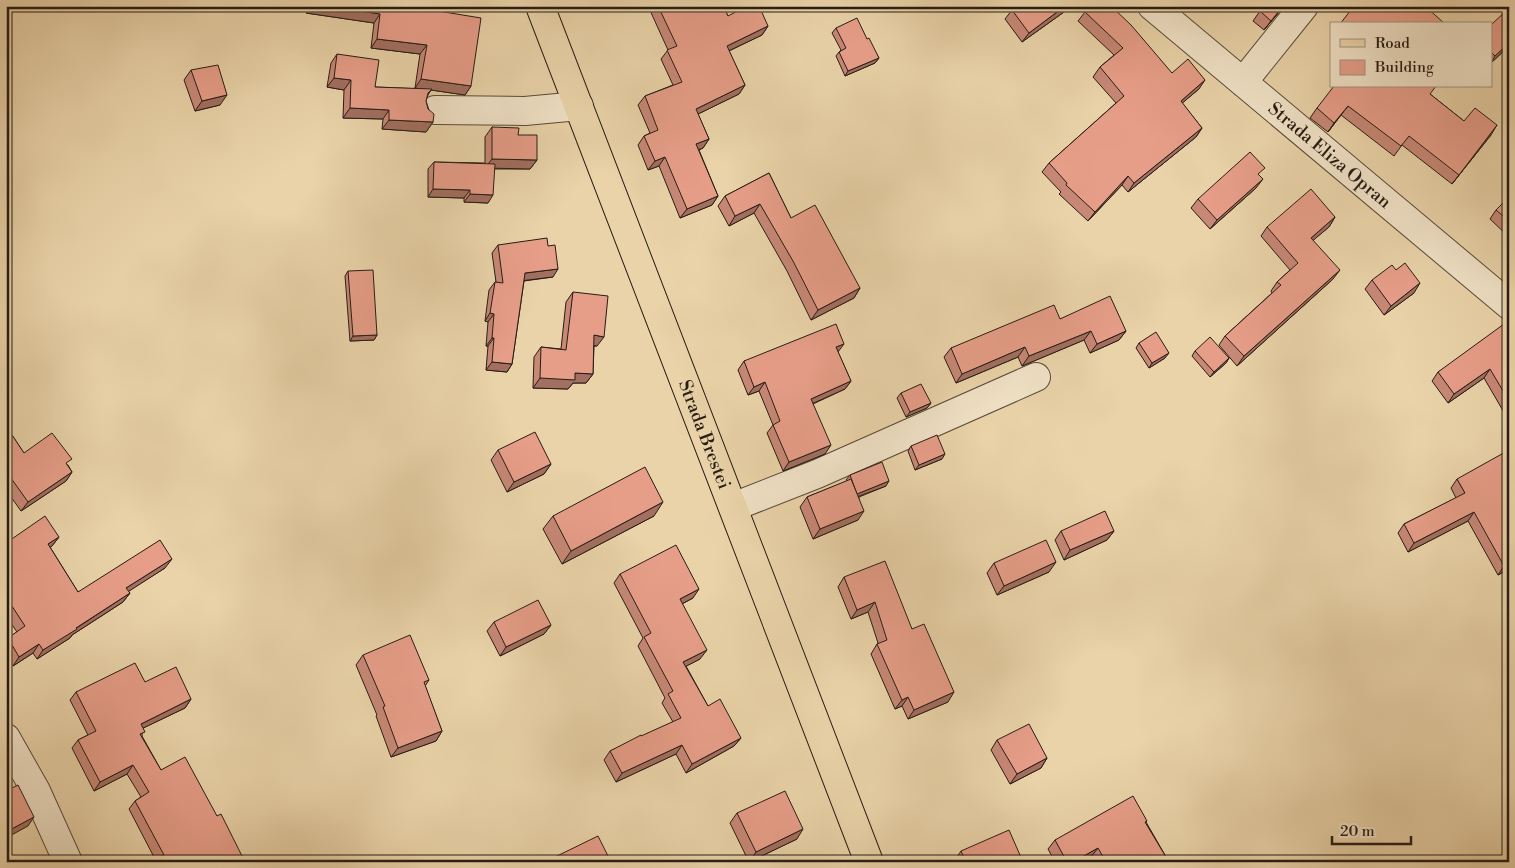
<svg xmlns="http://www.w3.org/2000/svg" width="1515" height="868" font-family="'Libre Bodoni',serif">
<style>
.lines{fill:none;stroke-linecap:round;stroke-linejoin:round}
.minor-casing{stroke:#584a3a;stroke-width:30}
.major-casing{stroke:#271c15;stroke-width:30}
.minor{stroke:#f1e2c7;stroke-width:28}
.major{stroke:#ead3a9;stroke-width:28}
.wall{fill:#c78876;stroke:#271c15}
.shaded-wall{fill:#a26f60;stroke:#271c15}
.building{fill:#e79e89;stroke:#271c15}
.labels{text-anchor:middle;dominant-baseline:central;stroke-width:4;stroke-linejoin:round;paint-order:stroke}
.street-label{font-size:18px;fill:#271c15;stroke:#f1e2c7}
</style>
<rect width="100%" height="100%" fill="#ead3a9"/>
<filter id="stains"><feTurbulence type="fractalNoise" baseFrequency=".004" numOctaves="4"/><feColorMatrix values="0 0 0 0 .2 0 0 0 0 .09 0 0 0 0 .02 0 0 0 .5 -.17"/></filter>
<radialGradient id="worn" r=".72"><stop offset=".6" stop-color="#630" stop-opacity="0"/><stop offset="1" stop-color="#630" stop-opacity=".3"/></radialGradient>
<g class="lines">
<g class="minor-casing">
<g id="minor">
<path id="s1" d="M1152 6 1509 305"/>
<path d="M1243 82 1304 6"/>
<path d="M435 110 525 111 579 106"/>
<path d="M733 507 817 474 1036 377"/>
<path d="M6 738 36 791 68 862"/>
</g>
</g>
<g class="major-casing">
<g id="major">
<path id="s2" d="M540 6 869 862"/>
</g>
</g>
<use href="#minor" class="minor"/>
<use href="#major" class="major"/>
</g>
<g class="wall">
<path d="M308 6H433L432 10 471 86 465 95 431 90 428 95 426 101 433 122 426 132 382 129 383 119 343 118 344 90 327 87 331 63 337 54 375 87 423 89 415 88 420 54 371 48 374 23 306 13Z"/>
<path d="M648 6H723L728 16 768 26 762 35 729 51 745 85 739 94 698 114 709 139 703 148 699 150 718 196 712 205 680 218 659 166 648 170 638 145 644 136 650 133 638 105 645 96 673 85 661 59 668 50Z"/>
<path d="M1017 6H1068L1064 12 1022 42 1005 19 1012 10Z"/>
<path d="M1284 6 1264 30 1253 21 1260 11Z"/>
<path d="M1085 12 1172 73 1199 89 1182 103 1202 128 1196 137 1128 192 1122 185 1088 221 1059 194 1061 192 1042 172 1049 163 1116 103 1093 77 1100 67 1114 55 1078 21Z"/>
<path d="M1491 25 1509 46 1491 63Z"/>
<path d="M836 28 867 39 879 58 875 63 845 76 836 56 839 52 841 50 832 33Z"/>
<path d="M191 70 220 105 195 111 184 80Z"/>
<path d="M1430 94 1464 121 1491 135 1452 184 1402 145 1394 156 1341 115 1328 132 1310 118 1317 108Z"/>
<path d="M492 127 518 135 537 160 530 169H494L488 203 464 202V198L428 197V169L434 162 485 163V137Z"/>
<path d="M769 173 791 218 860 288 854 298 811 320 787 271 754 213 729 226 718 206 725 196Z"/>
<path d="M1259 175 1256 188 1210 229 1191 208 1198 199Z"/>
<path d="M1509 197V237L1490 219 1496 210Z"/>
<path d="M1335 217 1329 227 1313 240 1333 279 1237 366 1219 345 1225 336 1272 293 1271 291 1277 282 1290 270 1261 236 1267 227Z"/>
<path d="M498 245 553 277 524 281 512 364 507 372 486 370 488 346H486L488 322 485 321 489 290 495 282H496L492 253Z"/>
<path d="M348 271 377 335 374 340 350 341 345 276Z"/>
<path d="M1372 280 1414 293 1384 315 1365 289Z"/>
<path d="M573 292 597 346H594L593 374 586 383H573L568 389 533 388 534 357 541 347 561 349 566 302Z"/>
<path d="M1060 319 1126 331 1119 340 1090 353 1084 340 1022 366 1018 357 956 383 944 357 951 348Z"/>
<path d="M1509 331V421L1484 378 1448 403 1432 381 1438 372Z"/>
<path d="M1139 343 1165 358 1149 368 1136 348Z"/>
<path d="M1195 351 1229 358 1226 363 1210 377 1192 356Z"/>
<path d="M838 352 851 381 845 389 813 404 825 454 783 471 767 433 773 425 759 391 748 395 738 370 744 361Z"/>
<path d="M901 393 931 403 927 408 906 417 897 398Z"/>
<path d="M6 426 24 453 68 465 72 472 66 481 21 511 6 490Z"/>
<path d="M911 446 942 459 915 470 908 451Z"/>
<path d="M498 450 551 464 544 474 507 492 491 460Z"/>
<path d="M850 475 886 486 859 497 858 520 813 539 800 507 807 497 847 481 846 480Z"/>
<path d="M1457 479 1509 569 1498 575 1468 521 1408 552 1398 533 1404 524 1456 498 1451 488Z"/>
<path d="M553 516H654L562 564 543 529Z"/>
<path d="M1061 531H1114L1107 540 1064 560 1055 540Z"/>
<path d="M59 537 52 546 50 547 78 592 165 568 128 591 130 593 123 602 72 635 70 638 37 659 33 653 13 666 6 655V639L8 638 17 632 6 616V543Z"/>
<path d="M994 563 1049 572 997 595 987 573Z"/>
<path d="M620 574 693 598 682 604 700 659 686 666 708 706 741 738 734 746 686 773 676 754 616 782 604 760 610 751 673 722 662 703 665 698 638 646 643 638 614 583Z"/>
<path d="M844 577 912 629 948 702 908 719 902 706 895 709 871 654 877 644 878 643 868 612 851 619 838 587Z"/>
<path d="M494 622 551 625 544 634 500 656 487 631Z"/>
<path d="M363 655 429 680 425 686 442 731 436 741 391 757 376 716 377 715 356 665Z"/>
<path d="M145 682 191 699 185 708 143 728 142 736 161 770 217 816 245 862 155 859 129 809 135 801 141 797 127 774 94 791 72 748 78 740 88 735 70 700 76 692Z"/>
<path d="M997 740 1047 758 1041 768 1010 784 991 750Z"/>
<path d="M737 813 797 839 749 862 730 823Z"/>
<path d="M1147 821 1146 822 1169 862H1094L1091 857 1083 862H1055L1048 849 1055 840Z"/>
<path d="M961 851 1023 862H955V860Z"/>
<path d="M555 857 611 862H552Z"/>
</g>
<g class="shaded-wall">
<path d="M311 6H328L380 14 374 23 306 13Z"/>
<path d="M1065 6H1068L1064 12 1022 42 1029 33Z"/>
<path d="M1283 6H1284L1264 30 1271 21Z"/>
<path d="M768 26 762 35 720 55 727 46Z"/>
<path d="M377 39 427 45 420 54 371 48Z"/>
<path d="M1509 43V46L1491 63 1495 56Z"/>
<path d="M879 58 875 63 845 76 848 71Z"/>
<path d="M334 78 351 80 344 90 327 87Z"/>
<path d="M421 79 471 86 465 95 431 90 425 98 428 93 431 90 415 88Z"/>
<path d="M1205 80 1199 89 1174 110 1181 101Z"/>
<path d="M745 85 739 94 690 118 696 109Z"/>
<path d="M227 95 220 105 195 111 202 101Z"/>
<path d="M1348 106 1341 115 1328 132 1334 123Z"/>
<path d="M350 108 389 110 383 119 343 118Z"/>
<path d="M389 120 433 122 426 132 382 129Z"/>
<path d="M1497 125 1491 135 1452 184 1459 175Z"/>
<path d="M1202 128 1196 137 1128 192 1134 183Z"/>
<path d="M709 139 703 148 690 153 696 144Z"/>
<path d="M665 157 659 166 648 170 655 161Z"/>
<path d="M492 159 537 160 530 169 485 168Z"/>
<path d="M1128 176 1122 185 1088 221 1095 212Z"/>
<path d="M1263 179 1256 188 1210 229 1217 220Z"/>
<path d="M433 189 470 190 464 198 428 197Z"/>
<path d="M470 194 493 195 488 203 464 202Z"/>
<path d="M718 196 712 205 680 218 687 209Z"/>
<path d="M760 204 754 213 729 226 735 216Z"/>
<path d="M1335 217 1329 227 1304 248 1311 238Z"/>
<path d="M558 269 553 277 520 281 525 273Z"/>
<path d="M1340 270 1333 279 1237 366 1244 356Z"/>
<path d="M1420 283 1414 293 1384 315 1391 306Z"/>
<path d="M860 288 854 298 811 320 818 310Z"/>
<path d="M490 313 494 314 488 322 485 321Z"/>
<path d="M1091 331 1084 340 1022 366 1029 356Z"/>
<path d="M1126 331 1119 340 1090 353 1097 344Z"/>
<path d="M377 335 374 340 350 341 353 336Z"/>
<path d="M594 335 604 337 597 346 587 345Z"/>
<path d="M492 338H494L488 346H486Z"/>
<path d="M844 344 838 352 836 347Z"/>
<path d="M1025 347 1018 357 956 383 962 374Z"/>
<path d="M1169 353 1165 358 1149 368 1152 363Z"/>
<path d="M1229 358 1226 363 1210 377 1214 372Z"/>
<path d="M492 362 512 364 507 372 486 370Z"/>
<path d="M1490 369 1484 378 1448 403 1454 394Z"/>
<path d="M575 373 593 374 586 383H573L568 389 533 388 540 378Z"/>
<path d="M851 381 845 389 805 407 811 399Z"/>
<path d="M765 382 759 391 748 395 754 387Z"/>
<path d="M931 403 927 408 906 417 910 412Z"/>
<path d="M831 445 825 454 783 471 789 462Z"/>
<path d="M945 454 942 459 915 470 919 465Z"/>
<path d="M551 464 544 474 507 492 514 482Z"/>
<path d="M72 472 66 481 21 511 28 502Z"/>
<path d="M889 481 886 486 854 498 857 494Z"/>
<path d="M663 502 654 516 562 564 571 551Z"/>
<path d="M864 511 858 520 813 539 820 529Z"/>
<path d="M1474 512 1468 521 1408 552 1414 543Z"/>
<path d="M1114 531 1107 540 1064 560 1070 550Z"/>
<path d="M59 537 52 546 42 553 48 544Z"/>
<path d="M172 559 165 568 120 597 126 588Z"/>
<path d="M1056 562 1049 572 997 595 1004 586Z"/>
<path d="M1509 563V569L1498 575 1504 566Z"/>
<path d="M699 589 693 598 674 608 680 599Z"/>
<path d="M130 593 123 602 72 635 70 638 37 659 43 650Z"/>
<path d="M875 602 868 612 851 619 857 610Z"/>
<path d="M551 625 544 634 500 656 506 647Z"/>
<path d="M39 644 33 653 13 666 19 657Z"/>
<path d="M707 650 700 659 677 671 683 662Z"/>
<path d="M954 692 948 702 908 719 914 710Z"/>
<path d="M908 697 902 706 895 709 902 700Z"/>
<path d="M191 699 185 708 135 732 141 724Z"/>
<path d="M442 731 436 741 391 757 398 748Z"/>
<path d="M741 738 734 746 686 773 692 764Z"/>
<path d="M682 745 676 754 616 782 622 773Z"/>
<path d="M1047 758 1041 768 1010 784 1017 774Z"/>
<path d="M133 765 127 774 94 791 100 782Z"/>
<path d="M34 817 28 826 6 838V832Z"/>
<path d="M803 829 797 839 749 862 756 852Z"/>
<path d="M1098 848 1091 857 1083 862H1073Z"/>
</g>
<g class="building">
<path d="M328 6H433L432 10 481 18 471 86 421 79 427 45 377 39 380 14Z"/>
<path d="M658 6H723L728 16 747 6H759L768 26 727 46 745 85 696 109 709 139 696 144 718 196 687 209 665 157 655 161 644 136 658 130 645 96 682 82 667 50 677 46Z"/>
<path d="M1017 6H1065L1029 33 1012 10Z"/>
<path d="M1090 6H1111L1131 25 1172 73 1188 59 1205 80 1181 101 1202 128 1134 183 1128 176 1095 212 1066 185 1067 183 1049 163 1124 96 1100 67 1123 48 1085 12Z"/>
<path d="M1264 6H1283L1271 21 1260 11Z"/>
<path d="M1354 6H1425L1445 24H1340Z"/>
<path d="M1509 8V43L1495 56 1491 52V25Z"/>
<path d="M857 18 867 39 869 38 879 58 848 71 839 52 846 48 836 28Z"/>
<path d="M337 54 379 60 375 87 432 89 428 93 426 101 428 109 434 114 433 122 389 120V110L350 108 351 80 334 78Z"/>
<path d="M218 65 227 95 202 101 191 70Z"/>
<path d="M1334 86H1436L1430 94 1464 121 1475 108 1497 125 1459 175 1409 136 1401 146 1348 106 1334 123 1317 108Z"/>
<path d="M492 127 519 128 518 135H537V160L492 159Z"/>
<path d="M1250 152 1265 168 1258 174 1263 179 1217 220 1198 199Z"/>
<path d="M434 162 495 164 493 195 470 194V190L433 189Z"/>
<path d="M769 173 791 218 815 205 860 288 818 310 793 261 760 204 735 216 725 196Z"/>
<path d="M1311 189 1335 217 1311 238 1340 270 1244 356 1225 336 1281 285 1277 282 1298 263 1267 227Z"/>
<path d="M1509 197V221L1496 210Z"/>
<path d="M547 238 548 246 555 245 558 269 525 273 512 364 492 362 494 338H492L494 314 490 313 495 282 503 283 498 245Z"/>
<path d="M1405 263 1420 283 1391 306 1372 280 1392 265 1396 270Z"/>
<path d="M373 270 377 335 353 336 348 271Z"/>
<path d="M573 292 608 296 604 337 594 335 593 374 575 373V380L540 378 541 347 566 350Z"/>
<path d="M1110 296 1126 331 1097 344 1091 331 1029 356 1025 347 962 374 951 348 1054 305 1060 319Z"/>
<path d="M836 324 844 344 836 347 851 381 811 399 831 445 789 462 773 425 780 421 765 382 754 387 744 361Z"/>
<path d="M1504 324 1509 331V401L1490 369 1454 394 1438 372Z"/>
<path d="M1156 332 1169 353 1152 363 1139 343Z"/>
<path d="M1210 337 1229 358 1214 372 1195 351Z"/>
<path d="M921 384 931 403 910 412 901 393Z"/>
<path d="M6 426 24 453 52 433 72 459 66 463 72 472 28 502 6 471Z"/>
<path d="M535 432 551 464 514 482 498 450Z"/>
<path d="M937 435 945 454 919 465 911 446Z"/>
<path d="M1509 450V495H1508L1509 497V563L1504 566 1474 512 1414 543 1404 524 1465 493 1457 479Z"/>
<path d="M882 462 889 481 857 494 850 475Z"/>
<path d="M645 467 663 502 571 551 553 516Z"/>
<path d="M851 479 864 511 820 529 807 497Z"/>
<path d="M1105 511 1114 531 1070 550 1061 531Z"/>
<path d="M45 516 59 537 48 544 78 592 160 540 172 559 126 588 130 593 76 628 77 629 43 650 39 644 19 657 8 638 25 626 6 597V594L11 591 6 585V543Z"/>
<path d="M1046 540 1056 562 1004 586 994 563Z"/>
<path d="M676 545 699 589 680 599 707 650 683 662 708 706 720 699 741 738 692 764 682 745 622 773 610 751 641 735V736L681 718 668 694 673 691 644 637 651 633 620 574Z"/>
<path d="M885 561 912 629 924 624 954 692 914 710 908 697 902 700 877 644 887 640 875 602 857 610 844 577Z"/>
<path d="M538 600 551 625 506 647 494 622Z"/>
<path d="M410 635 429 680 424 682 442 731 398 748 383 707 385 706 363 655Z"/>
<path d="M135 663 145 682 176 667 191 699 141 724 145 732 140 734 161 770 185 757 217 816 221 814 245 862H150L164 855 135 801 149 792 133 765 100 782 78 740 96 731 76 692Z"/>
<path d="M1029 724 1047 758 1017 774 997 740Z"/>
<path d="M18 785 34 817 6 832V791Z"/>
<path d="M785 791 803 829 756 852 737 813Z"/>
<path d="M1133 796 1147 821 1145 822 1169 862H1106L1098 848 1073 862H1067L1055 840Z"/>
<path d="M1009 830 1023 862H966L961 851Z"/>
<path d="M598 836 611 862H557L555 857Z"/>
<path d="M297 857 299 862H289Z"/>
</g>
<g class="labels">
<g class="street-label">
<text stroke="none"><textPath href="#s1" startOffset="232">Strada Eliza Opran</textPath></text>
<text stroke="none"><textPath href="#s2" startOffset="459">Strada Brestei</textPath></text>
</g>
</g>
<rect width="1515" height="868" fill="none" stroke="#ead3a9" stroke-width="25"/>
<rect x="8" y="8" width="1500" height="853" fill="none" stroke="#271c15" stroke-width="2.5"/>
<rect x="12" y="12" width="1490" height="843" fill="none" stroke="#271c15"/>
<rect x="1330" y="22" width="162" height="65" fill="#f1e2c7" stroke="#a09380"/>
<rect x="1340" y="39" width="25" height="8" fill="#ead3a9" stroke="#a09380"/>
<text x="1375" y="48" font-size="15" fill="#271c15">Road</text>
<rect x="1340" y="60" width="25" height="15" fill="#e79e89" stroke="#a09380"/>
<text x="1375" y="72" font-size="15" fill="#271c15">Building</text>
<path d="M1332 836v8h79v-8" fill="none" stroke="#271c15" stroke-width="2.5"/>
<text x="1340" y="836" font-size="15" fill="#271c15" stroke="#f1e2c7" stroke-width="4" paint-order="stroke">20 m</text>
<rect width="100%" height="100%" filter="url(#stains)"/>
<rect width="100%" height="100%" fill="url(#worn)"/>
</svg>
